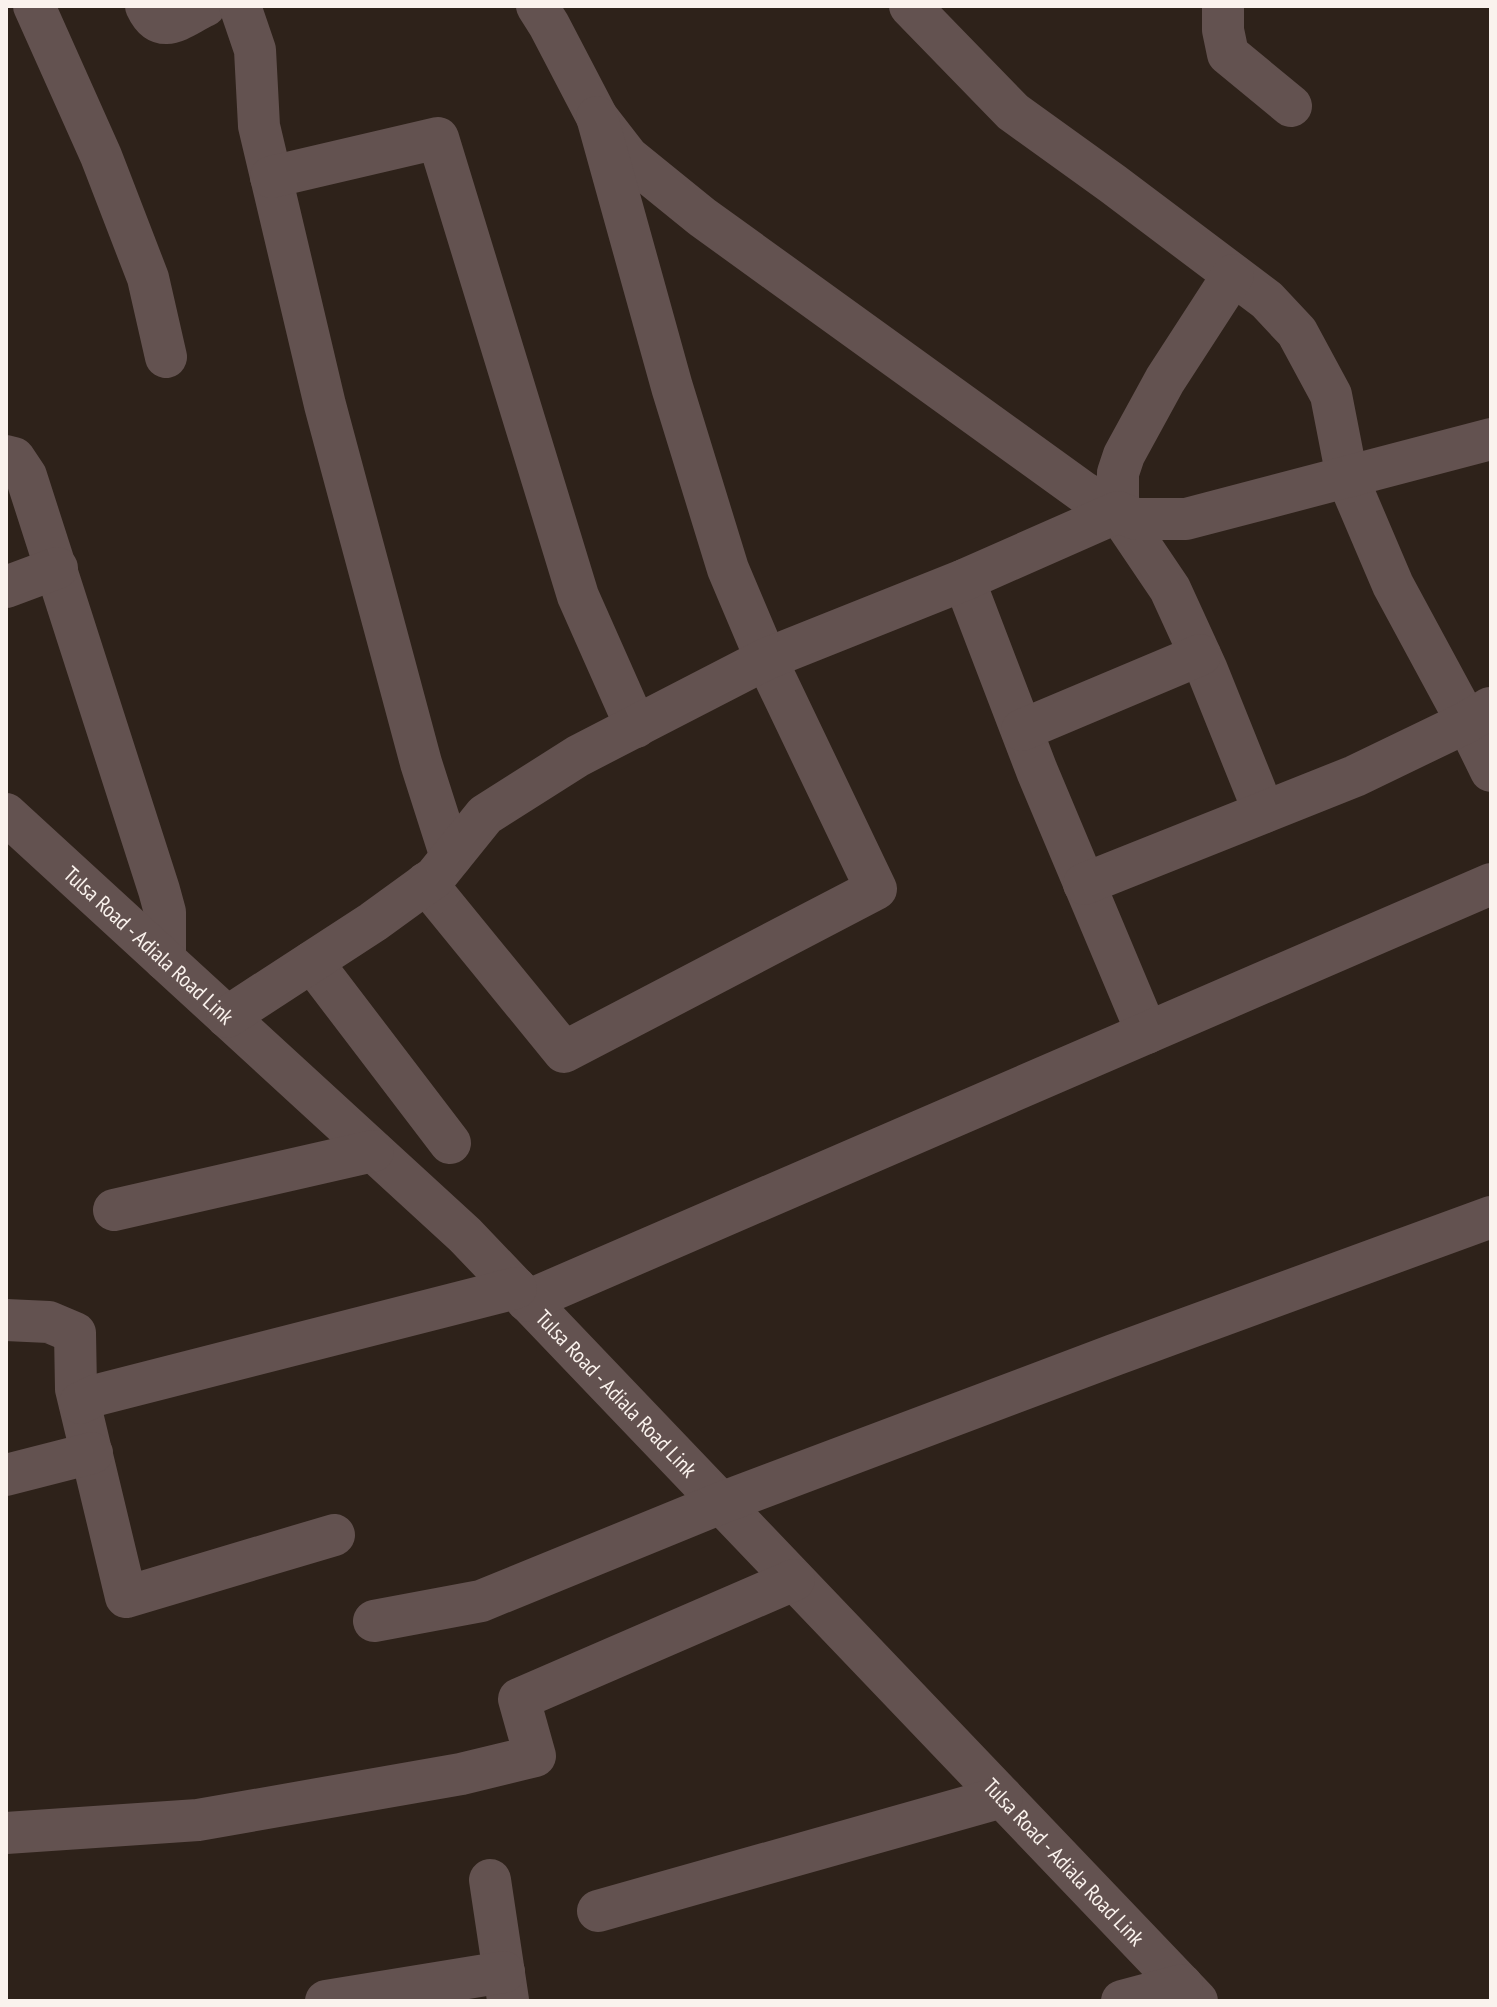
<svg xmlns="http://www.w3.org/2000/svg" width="1497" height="2007" font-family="'PT Sans Narrow',sans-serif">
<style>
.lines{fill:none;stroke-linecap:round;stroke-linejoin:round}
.minor{stroke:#635250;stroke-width:42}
.labels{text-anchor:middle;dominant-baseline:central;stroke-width:7;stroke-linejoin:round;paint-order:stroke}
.street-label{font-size:22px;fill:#faf2ed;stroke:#241911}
</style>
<rect width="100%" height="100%" fill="#2e221a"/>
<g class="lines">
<g class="minor">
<path d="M34 6 101 156 148 278 166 357"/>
<path d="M146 6C161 38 181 17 205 6"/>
<path d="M240 6 255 50 259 126 325 405 421 763 451 857"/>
<path d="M537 6 549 25 597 117 628 157 702 217 1083 492 1118 512 1170 589 1207 670 1264 812"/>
<path d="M910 6 1013 112 1113 184 1267 300 1297 332 1331 395 1347 477 1393 585 1467 722 1491 771"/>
<path d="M1223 6V30L1228 54 1291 106"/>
<path d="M271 177 438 138 578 596 636 727"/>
<path d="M6 456 14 458 26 476 159 890 165 912V960"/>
<path d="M1118 512V473L1124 455 1165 380 1233 275"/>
<path d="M964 580 1037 771 1147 1033"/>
<path d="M6 587 57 568"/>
<path d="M1022 730 1200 655"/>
<path id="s1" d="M6 814 465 1235 1197 2001"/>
<path d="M426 883 564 1052 876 889 766 659 728 569 672 387 597 117"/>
<path d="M1084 884 1355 776 1467 722 1490 708"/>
<path d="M312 962 450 1143"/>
<path d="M227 1017 373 922 435 877 485 815 578 756 766 659 964 580 1118 512 1136 519H1186L1491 439"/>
<path d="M114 1210 373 1151"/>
<path d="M527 1301 1491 884"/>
<path d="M6 1320 49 1322 75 1333 76 1389 126 1597 334 1535"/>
<path d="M80 1403 97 1395 516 1288"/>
<path d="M6 1475 92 1453"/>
<path d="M374 1621 481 1601 721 1503 1114 1355 1491 1217"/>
<path d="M6 1833 198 1820 461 1774 535 1756 519 1699 794 1580"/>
<path d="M490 1880 508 2000"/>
<path d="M598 1911 1002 1797"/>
<path d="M326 2001 504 1972"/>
<path d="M1122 2001 1182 1985"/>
</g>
</g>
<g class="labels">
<g class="street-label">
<text stroke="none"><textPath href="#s1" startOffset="194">Tulsa Road - Adiala Road Link</textPath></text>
<text stroke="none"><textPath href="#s1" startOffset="842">Tulsa Road - Adiala Road Link</textPath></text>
<text stroke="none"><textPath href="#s1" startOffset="1490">Tulsa Road - Adiala Road Link</textPath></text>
</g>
</g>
<rect width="1497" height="2007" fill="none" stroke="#faf2ed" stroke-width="16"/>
</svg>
